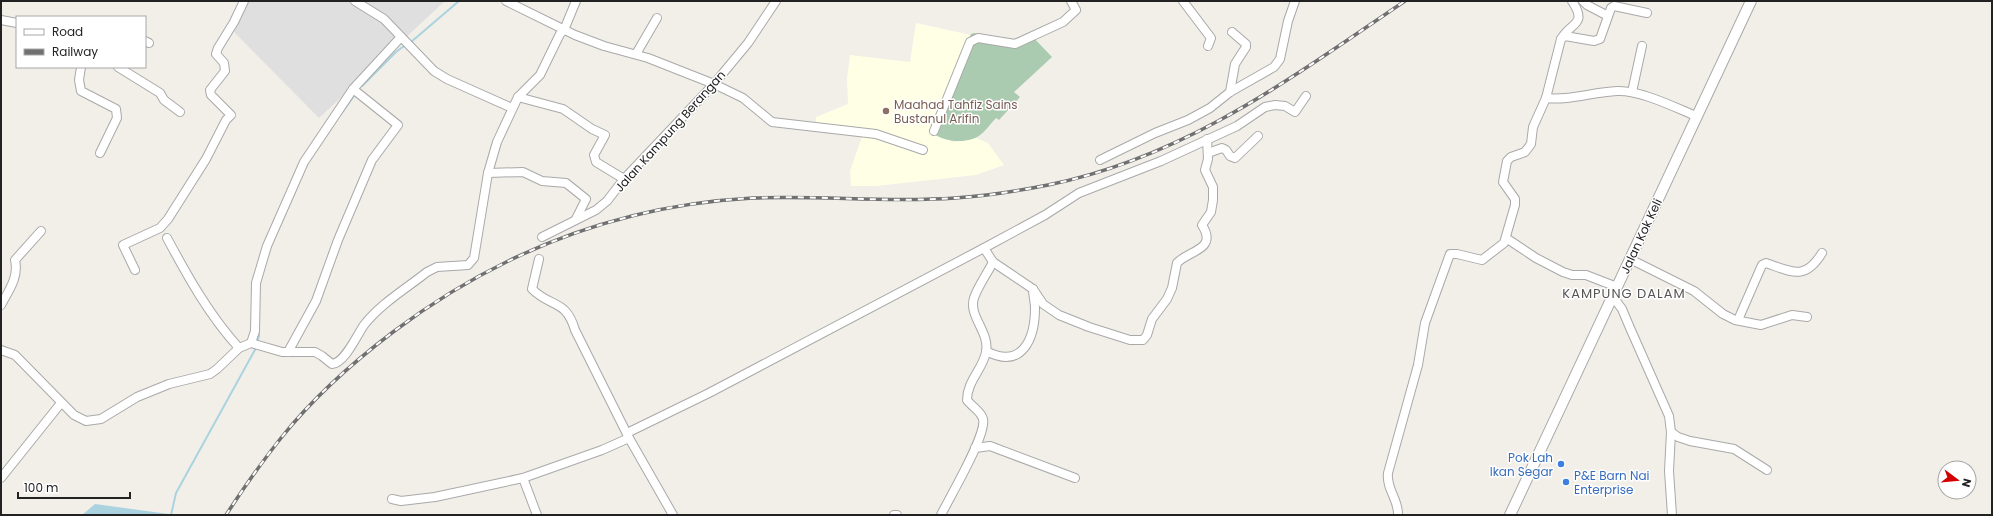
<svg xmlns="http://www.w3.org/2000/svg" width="1993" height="516" font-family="Poppins,sans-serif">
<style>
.residential{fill:#e0dfdf}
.education{fill:#ffffe5}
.cemetery{fill:#aacbaf}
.water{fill:#aad3df}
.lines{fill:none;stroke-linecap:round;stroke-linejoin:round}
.stream{stroke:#aad3df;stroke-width:2}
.minor-casing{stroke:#a9a9a9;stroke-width:10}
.tertiary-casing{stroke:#a9a9a9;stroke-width:12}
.minor{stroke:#fff;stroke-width:8}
.tertiary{stroke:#fff;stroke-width:10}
.rail-casing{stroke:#707070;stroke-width:3.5}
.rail{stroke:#fff;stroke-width:2;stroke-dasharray:6;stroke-linecap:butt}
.education-dot{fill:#8d6e63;stroke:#fff;stroke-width:1.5}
.shop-dot{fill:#3f7fe0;stroke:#fff;stroke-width:1.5}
.labels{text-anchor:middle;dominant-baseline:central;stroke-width:3;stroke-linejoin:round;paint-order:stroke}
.education-label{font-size:12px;fill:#785e54;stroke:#fff;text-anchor:start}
.street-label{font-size:12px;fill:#222;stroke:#fff}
.shop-label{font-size:12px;fill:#366cbe;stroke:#fff;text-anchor:end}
.neighbourhood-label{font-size:13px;letter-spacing:1px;fill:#555;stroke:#fff}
</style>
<rect width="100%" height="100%" fill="#f2efe9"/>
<path class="residential" d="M249 1H445L319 118 234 32Z"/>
<path class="education" d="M916 23 971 35 931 132 953 142 976 138 988 143 1004 165 976 175 876 186H851L850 171 864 131 816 124V117L848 104 847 79 850 55 910 62Z"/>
<path class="cemetery" d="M974 33 1014 41 1029 33 1052 57 1014 92 1020 97 999 120 996 118C990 124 983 135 975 138 960 144 943 141 931 132L971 34Z"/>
<path class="water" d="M95 504 176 515H79H82Z"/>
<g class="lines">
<g class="stream">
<path d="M411 42 459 1"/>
<path d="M362 86 396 52 404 46"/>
<path d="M341 114 354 96"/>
<path d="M257 343 259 336V312"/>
<path d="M171 515 176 493 256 348"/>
</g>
<g class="minor-casing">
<g id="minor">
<path d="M355 1 384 19 434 71 447 79 512 108"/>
<path d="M506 1 575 35 604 46 648 58 714 84 743 98 772 122 876 134 923 150"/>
<path d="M1183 1 1211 38 1208 46"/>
<path d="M1583 1 1587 5 1608 16"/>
<path d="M1 20 17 23"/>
<path d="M1561 39 1565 36 1594 41 1600 39 1611 8 1614 6 1647 13"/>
<path d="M145 41 149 43"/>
<path d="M636 54 657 18"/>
<path d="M81 67 79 80 81 91 116 109 117 118 100 153"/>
<path d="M118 67 160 93 164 100 180 112"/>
<path d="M1230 92 1235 64 1246 47V44L1232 32"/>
<path d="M1632 92 1642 46"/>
<path d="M518 97 563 109 592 129 605 135 594 155 596 162 624 179"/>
<path d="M1546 98C1568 101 1593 92 1617 91 1640 90 1674 107 1696 116"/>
<path d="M934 131 970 42 978 38 1015 44 1063 22 1076 10 1071 1"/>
<path d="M1208 153 1222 148 1226 150 1230 156 1235 158 1258 136"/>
<path d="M1100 160 1155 133 1188 120 1210 108 1230 92 1274 67 1280 59 1288 21 1295 1"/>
<path d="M488 173 523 172 542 181 566 183 586 199 576 219"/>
<path d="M542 237 596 210 607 201 624 179 714 84 748 43 776 1"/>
<path d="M167 238C188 277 209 315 239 348"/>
<path d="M1506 238 1536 258 1563 272 1572 275H1586L1617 287"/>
<path d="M984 248 993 262 1033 289 1043 304 1059 315 1089 327 1130 340H1143L1147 335 1152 319 1167 299 1172 288 1177 263C1189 250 1218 250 1202 225L1211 212 1213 200V187L1205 170 1208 159 1207 139"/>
<path d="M539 259 532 289C551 308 566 299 575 330L629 438 673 515"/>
<path d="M1630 259 1694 291 1723 314 1735 320 1761 325 1792 315 1807 317"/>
<path d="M135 270 123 245 160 228 168 219 206 159 226 120 231 115 211 95 210 90 225 71 224 63 216 54 218 48 234 22 244 1"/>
<path d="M1613 297 1622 309 1630 328 1669 416 1671 432 1669 471 1672 515"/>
<path d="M1 305C9 290 19 277 15 260L41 231"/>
<path d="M1738 320 1762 265 1766 263C1792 272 1805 281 1822 253"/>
<path d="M251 343 255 331 256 283 267 246 304 162 353 89 401 37"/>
<path d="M1 350 15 355 74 415 86 421 101 419 137 397 169 384 210 374 217 369 239 348 251 343 282 352H315L322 356 332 364C345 363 357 335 364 325 380 304 407 288 427 272L437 267 468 265 474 258 488 173 497 142 518 97 540 75 560 34 564 30 576 1"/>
<path d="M986 351C1022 370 1035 339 1035 308 1035 302 1033 296 1033 289"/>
<path d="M288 352 316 301 338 240 372 160 398 125 353 89"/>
<path d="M1671 432 1678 437 1690 441 1734 449 1767 470"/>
<path d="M627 433 709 393 984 248 1045 215 1079 193 1161 161 1237 126 1265 107 1275 105 1285 106 1295 112 1306 96"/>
<path d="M975 448 990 446 1075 478"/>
<path d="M1 478 61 403"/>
<path d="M523 478 537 515"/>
<path d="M392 499 401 501 435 497 523 478 602 450 629 438"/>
<path d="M894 515H897"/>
<path d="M941 515C949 498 987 435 983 419 981 411 972 407 967 400 967 381 983 369 986 352 990 332 968 316 974 298 978 286 987 274 993 262"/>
<path d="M1398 515C1399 500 1386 489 1388 473L1418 365 1425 323 1450 254H1457L1482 260 1504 243 1515 205V199L1503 182 1507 161 1511 157 1525 152 1531 144 1533 127 1546 98 1561 39C1571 22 1588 25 1572 1"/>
</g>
</g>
<g class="tertiary-casing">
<path id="tertiary" d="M1510 515 1751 1"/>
</g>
<use href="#minor" class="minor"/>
<use href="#tertiary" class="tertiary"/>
<g class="rail-casing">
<path id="rail" d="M226 515C243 489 261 463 281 438 313 398 352 363 393 332 499 252 620 205 753 198 820 195 888 203 955 198 986 196 1018 191 1048 185 1186 157 1291 78 1405 1"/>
</g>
<use href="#rail" class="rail"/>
</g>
<circle class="education-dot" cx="886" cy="111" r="4"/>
<g class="shop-dot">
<circle cx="1561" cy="464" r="4"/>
<circle cx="1566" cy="482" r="4"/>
</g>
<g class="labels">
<g class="education-label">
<text x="894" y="104">Maahad Tahfiz Sains<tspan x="894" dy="14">Bustanul Arifin</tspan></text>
</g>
<g class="street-label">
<text transform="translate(670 131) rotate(-48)">Jalan Kampung Berangan</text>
<text transform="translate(1641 236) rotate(-65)">Jalan Kok Keli</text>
</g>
<g class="shop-label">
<text x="1553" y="457">Pok Lah<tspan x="1553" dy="14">Ikan Segar</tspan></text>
<text x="1574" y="475" text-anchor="start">P&amp;E Barn Nai<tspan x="1574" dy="14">Enterprise</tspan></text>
</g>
<g class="neighbourhood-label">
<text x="1624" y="293">KAMPUNG DALAM</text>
</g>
</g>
<rect width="1993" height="516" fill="none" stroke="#222222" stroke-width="4"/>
<rect x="16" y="16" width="130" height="52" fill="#ffffff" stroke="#a7a7a7"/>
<rect x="24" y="29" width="20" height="6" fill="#ffffff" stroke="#a7a7a7"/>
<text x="52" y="36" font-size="12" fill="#222222">Road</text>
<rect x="24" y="49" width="20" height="6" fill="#707070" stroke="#a7a7a7"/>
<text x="52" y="56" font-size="12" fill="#222222">Railway</text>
<g transform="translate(1957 480) rotate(106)"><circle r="19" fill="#ffffff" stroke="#a7a7a7"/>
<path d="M0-3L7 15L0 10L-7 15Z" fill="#d40000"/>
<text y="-6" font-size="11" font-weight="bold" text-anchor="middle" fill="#222222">N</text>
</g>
<path d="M18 492v6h112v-6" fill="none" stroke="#222222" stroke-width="2"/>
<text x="24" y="492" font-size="12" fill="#222222" stroke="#ffffff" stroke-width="3" paint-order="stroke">100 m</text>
</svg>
